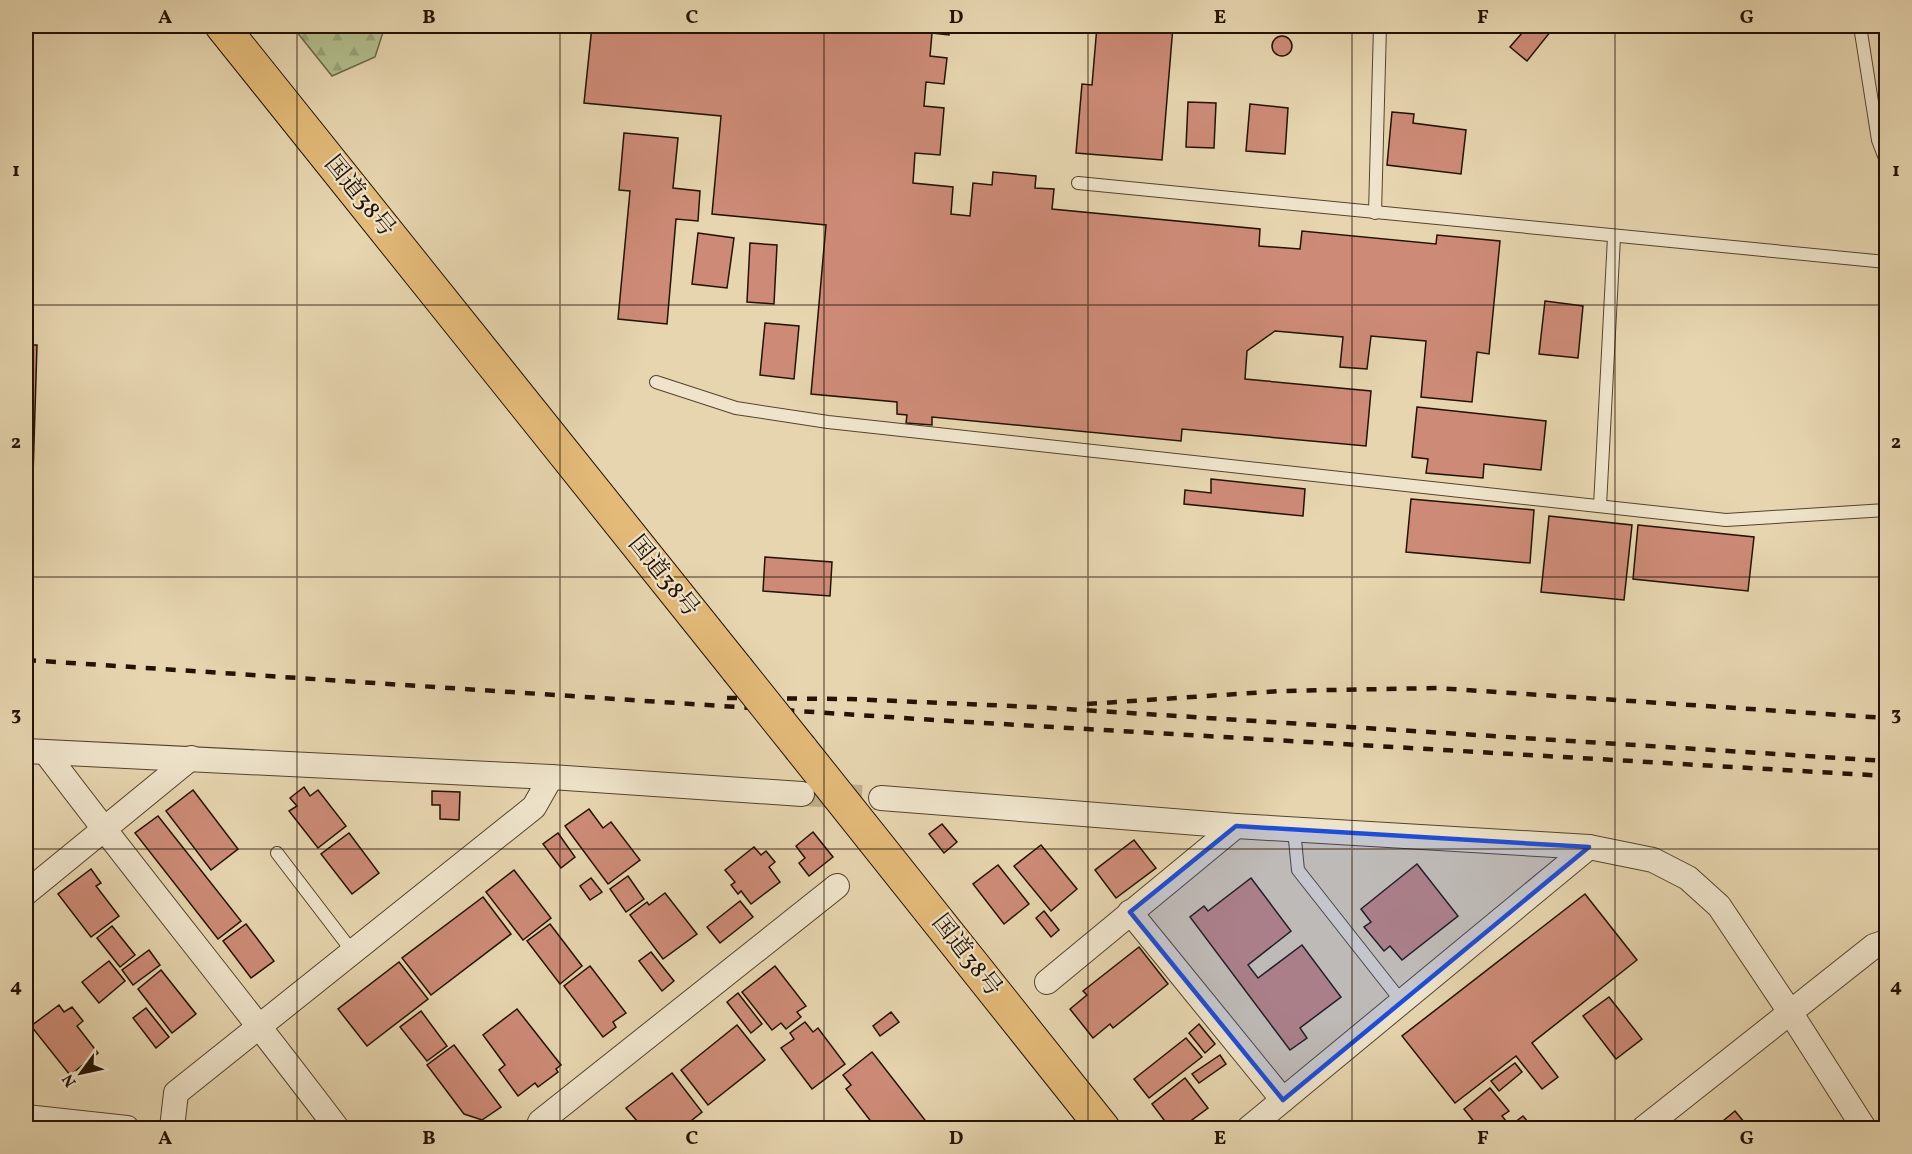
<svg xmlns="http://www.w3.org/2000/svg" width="1912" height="1154" font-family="Vollkorn,'Noto Serif JP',serif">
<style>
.forest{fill:url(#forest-firs);stroke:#6a6846;stroke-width:1.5}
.building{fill:#cd8b77;stroke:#231200;stroke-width:1.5}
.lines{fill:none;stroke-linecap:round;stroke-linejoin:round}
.minor-tunnel{stroke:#bfae8c;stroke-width:24;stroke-dasharray:24 12;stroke-linecap:butt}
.service-casing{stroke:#54432c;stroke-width:14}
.minor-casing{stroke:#54432c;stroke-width:26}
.trunk-casing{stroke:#231200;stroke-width:35}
.service{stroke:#efe4cb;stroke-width:12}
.minor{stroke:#efe4cb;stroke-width:24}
.trunk{stroke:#e3ba78;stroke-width:33}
.rail{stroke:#231200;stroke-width:4.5;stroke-dasharray:10 10;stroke-linecap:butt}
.trunk-bridge-casing{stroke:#231200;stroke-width:35;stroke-linecap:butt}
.trunk-bridge{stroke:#e3ba78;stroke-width:33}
.marked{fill:#1d4ed8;fill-opacity:0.2;stroke:#1d4ed8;stroke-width:4.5;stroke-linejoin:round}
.grid{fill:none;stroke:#231200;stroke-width:1.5;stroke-opacity:0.55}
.labels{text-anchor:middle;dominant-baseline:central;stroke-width:4.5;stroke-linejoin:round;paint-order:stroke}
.street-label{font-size:24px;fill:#231200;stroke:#efe4cb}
.neatline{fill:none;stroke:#231200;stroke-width:2}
.grid-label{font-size:20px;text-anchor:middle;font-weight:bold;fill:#231200}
</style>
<defs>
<pattern id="forest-firs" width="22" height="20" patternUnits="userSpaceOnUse" patternTransform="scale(1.5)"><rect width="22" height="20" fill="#b2be8d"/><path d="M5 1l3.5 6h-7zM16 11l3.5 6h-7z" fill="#99a278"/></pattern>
</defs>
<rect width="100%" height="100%" fill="#e6d5af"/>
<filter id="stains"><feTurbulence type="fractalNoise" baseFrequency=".00333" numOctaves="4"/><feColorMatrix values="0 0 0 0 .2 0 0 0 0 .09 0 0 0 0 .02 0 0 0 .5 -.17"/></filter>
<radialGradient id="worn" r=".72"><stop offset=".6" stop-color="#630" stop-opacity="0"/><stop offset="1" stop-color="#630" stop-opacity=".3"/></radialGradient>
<path class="forest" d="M292 26H385L375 57 332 76Z"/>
<g class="building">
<path d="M592 26H950L949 35 932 33 930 56 947 58 944 84 926 82 924 106 944 108 940 155 915 153 913 183 953 187 951 214 970 216 973 183 992 185 993 172 1036 176 1035 188 1054 189 1052 209 1260 229 1259 246 1300 249 1302 231 1436 244 1437 235 1500 241 1489 354 1477 352 1472 402 1421 397 1426 341 1371 336 1367 369 1340 367 1343 337 1275 331 1247 351 1245 379 1371 391 1366 446 1182 429 1181 441 932 417V425L906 423 907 415 897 414V402L811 394 826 225 712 214 721 116 584 103Z"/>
<path d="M1097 26H1173L1162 160 1076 153 1082 84 1092 85Z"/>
<path d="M1436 26H1450L1444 33Z"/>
<path d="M1528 26H1544L1551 31 1527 61 1510 47Z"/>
<path d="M1886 26V87L1879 86Z"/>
<circle cx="1282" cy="46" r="10"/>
<path d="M1188 102 1216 103 1214 148 1186 147Z"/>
<path d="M1250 104 1288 108 1285 154 1246 151Z"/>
<path d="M1392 112 1414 114 1413 123 1466 130 1461 174 1387 165Z"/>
<path d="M624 133 678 138 673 188 700 191 698 221 676 219 667 324 618 319 630 191 619 190Z"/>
<path d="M698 233 734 238 727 288 692 284Z"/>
<path d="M750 243 777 245 774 304 747 302Z"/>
<path d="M1545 301 1583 306 1578 358 1539 354Z"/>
<path d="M765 323 799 326 794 379 760 375Z"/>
<path d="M26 345H37L33 476H26Z"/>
<path d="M1417 407 1546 421 1541 470 1484 464 1483 478 1426 473 1428 459 1412 457Z"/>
<path d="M1211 479 1305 489 1303 516 1184 504 1185 490 1211 493Z"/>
<path d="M1411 499 1534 510 1530 563 1406 552Z"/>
<path d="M1549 516 1632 525 1624 600 1541 592Z"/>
<path d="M1638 525 1754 537 1748 591 1633 579Z"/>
<path d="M765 557 832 562 830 596 763 591Z"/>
<path d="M304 787 310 796 318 790 346 826 318 848 289 811 297 806 290 798Z"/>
<path d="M193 790 238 849 211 870 166 811Z"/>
<path d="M432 791 460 792 459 820 440 819V805H432Z"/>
<path d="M589 809 603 828 611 822 640 860 608 884 565 826Z"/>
<path d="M158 816 241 921 218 939 135 833Z"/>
<path d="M942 824 957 842 944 853 929 834Z"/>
<path d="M813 832 833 857 809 876 799 863 805 858 796 846Z"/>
<path d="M349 833 379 873 352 894 321 854Z"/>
<path d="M558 833 575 857 561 868 543 844Z"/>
<path d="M1134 840 1156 868 1116 898 1095 870Z"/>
<path d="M1041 845 1077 889 1051 911 1014 866Z"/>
<path d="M754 847 761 855 766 851 775 862 769 867 780 882 751 904 741 891 738 894 731 885 735 882 725 870Z"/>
<path d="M1417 864 1458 916 1402 960 1390 946 1384 951 1364 927 1371 922 1361 909Z"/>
<path d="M998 865 1029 904 1004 924 973 884Z"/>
<path d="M91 869 101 883 96 886 119 916 91 937 58 894Z"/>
<path d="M514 870 551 918 523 940 486 892Z"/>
<path d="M628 876 644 899 626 912 610 889Z"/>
<path d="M591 878 602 892 590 900 580 886Z"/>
<path d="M1251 878 1291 931 1248 965 1258 978 1302 945 1341 997 1300 1028 1307 1038 1290 1050 1190 917 1204 906 1208 911Z"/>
<path d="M665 893 697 934 663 959 630 915 647 902 649 905Z"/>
<path d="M1585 894 1637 960 1532 1043 1558 1077 1542 1089 1516 1056 1455 1103 1402 1036Z"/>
<path d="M483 897 511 934 431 995 402 958Z"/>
<path d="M740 901 753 917 720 943 707 927Z"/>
<path d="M1044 911 1059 930 1051 937 1036 918Z"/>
<path d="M246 924 274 961 251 978 223 941Z"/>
<path d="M550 924 582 966 560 984 527 941Z"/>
<path d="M112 926 135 955 120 967 97 938Z"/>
<path d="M1139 947 1168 984 1113 1028 1110 1024 1093 1038 1070 1009 1087 995 1083 991Z"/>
<path d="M149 950 160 965 133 985 122 970Z"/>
<path d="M651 952 674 981 662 991 639 961Z"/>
<path d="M109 961 125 981 99 1003 82 982Z"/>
<path d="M399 962 428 999 367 1046 338 1009Z"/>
<path d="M590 966 626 1013 613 1022 616 1027 603 1037 564 986Z"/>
<path d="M775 966 806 1006 797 1012 801 1017 786 1029 781 1023 772 1030 742 992Z"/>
<path d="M161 970 196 1014 172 1033 138 989Z"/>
<path d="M738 993 762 1024 751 1033 727 1002Z"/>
<path d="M1609 997 1642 1039 1616 1059 1583 1016Z"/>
<path d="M59 1005 64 1012 72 1007 83 1021 77 1026 98 1053 70 1075 31 1026Z"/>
<path d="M146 1008 169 1037 156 1048 133 1018Z"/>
<path d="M517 1009 561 1065 556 1069 558 1072 538 1087 535 1083 518 1096 499 1070 505 1065 483 1035Z"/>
<path d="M421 1011 447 1046 427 1061 400 1027Z"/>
<path d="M891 1012 899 1022 880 1036 873 1026Z"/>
<path d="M805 1022 813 1032 818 1028 845 1064 812 1089 781 1048 794 1039 790 1033Z"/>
<path d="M1199 1024 1215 1044 1205 1053 1189 1033Z"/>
<path d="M737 1025 765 1060 708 1105 681 1070Z"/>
<path d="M1186 1038 1202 1057 1149 1098 1134 1079Z"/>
<path d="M454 1045 501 1107 482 1120 464 1114 427 1065Z"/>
<path d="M872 1052 925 1120 914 1128H876L846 1089 851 1085 843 1075Z"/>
<path d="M1220 1055 1226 1064 1199 1083 1192 1074Z"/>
<path d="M1515 1063 1522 1072 1499 1091 1491 1081Z"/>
<path d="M672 1073 702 1112 682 1128H643L626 1108Z"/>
<path d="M1185 1078 1208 1108 1181 1128H1170L1152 1104Z"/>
<path d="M1490 1088 1509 1111 1502 1116 1510 1126 1523 1116 1533 1128H1479L1464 1109Z"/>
<path d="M1735 1111 1744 1122 1737 1128H1721L1718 1125Z"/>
<path d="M938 1123 993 1128H938Z"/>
</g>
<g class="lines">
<path class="minor-tunnel" d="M802 794 881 798"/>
<g class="service-casing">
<g id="service">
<path d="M1860 26 1878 140 1886 161"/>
<path d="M1078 183 1886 262"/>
<path d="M1375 213 1380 26"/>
<path d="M656 382 736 408 828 422 1726 520 1886 510"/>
<path d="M1600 506 1614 237"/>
<path d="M1294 830 1298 870 1402 1002"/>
<path d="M277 853 352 951"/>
</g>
</g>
<g class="minor-casing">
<g id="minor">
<path d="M26 751 551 777 802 794"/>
<path d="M46 753C141 879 242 1002 337 1128"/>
<path d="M881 798 1236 826 1589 847 1653 860 1688 878 1719 906 1790 1012 1864 1128"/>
<path d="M26 893 191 758"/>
<path d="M1130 912 1283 1100"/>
<path d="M1047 982 1236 826"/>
<path d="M26 1117 127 1128"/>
<path d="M172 1128 176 1093 534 807 551 777"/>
<path d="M538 1128 540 1122 837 886"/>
<path d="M1249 1128 1589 847"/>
<path d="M1644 1128 1874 946 1886 942"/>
</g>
</g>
<g class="trunk-casing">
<g id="trunk">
<path d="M222 26 737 669"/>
<path d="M801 749 1103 1128"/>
</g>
</g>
<use href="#service" class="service"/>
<use href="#minor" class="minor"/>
<use href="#trunk" class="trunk"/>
<g class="rail">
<path d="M26 660 934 720 1886 776"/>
<path d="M727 698 850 699 1035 707 1886 761"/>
<path d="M1087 704 1281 691 1437 688 1886 718"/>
</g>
<g class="trunk-bridge-casing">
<path id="trunk-bridge" d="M737 669 801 749"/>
</g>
<use href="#trunk-bridge" class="trunk-bridge"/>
</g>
<path class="marked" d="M1236 826 1589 847 1283 1100 1130 912Z"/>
<path class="grid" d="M297 26V1128M560 26V1128M824 26V1128M1088 26V1128M1352 26V1128M1615 26V1128M26 305H1886M26 577H1886M26 849H1886"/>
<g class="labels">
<g class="street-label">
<text transform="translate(359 197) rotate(51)">国道38号</text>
<text transform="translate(663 577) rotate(51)">国道38号</text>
<text transform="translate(966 956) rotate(52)">国道38号</text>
</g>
</g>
<rect width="1912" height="1154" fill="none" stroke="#e6d5af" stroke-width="66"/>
<g transform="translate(81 1073) rotate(237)" stroke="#efe4cb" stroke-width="4.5" paint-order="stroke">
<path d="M0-4.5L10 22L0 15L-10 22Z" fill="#231200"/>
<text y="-9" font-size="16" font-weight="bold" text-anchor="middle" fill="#231200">N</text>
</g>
<rect x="33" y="33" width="1846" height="1088" class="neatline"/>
<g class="grid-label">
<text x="165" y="23">A</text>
<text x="429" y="23">B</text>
<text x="692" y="23">C</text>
<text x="956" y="23">D</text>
<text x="1220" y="23">E</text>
<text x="1483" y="23">F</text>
<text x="1747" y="23">G</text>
<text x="16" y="176">1</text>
<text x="1896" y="176">1</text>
<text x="16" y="448">2</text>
<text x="1896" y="448">2</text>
<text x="16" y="720">3</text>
<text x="1896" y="720">3</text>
<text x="16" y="992">4</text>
<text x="1896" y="992">4</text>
<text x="165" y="1144">A</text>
<text x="429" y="1144">B</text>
<text x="692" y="1144">C</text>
<text x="956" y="1144">D</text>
<text x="1220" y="1144">E</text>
<text x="1483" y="1144">F</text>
<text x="1747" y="1144">G</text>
</g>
<rect width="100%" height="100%" filter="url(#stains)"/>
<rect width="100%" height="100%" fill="url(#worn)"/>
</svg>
